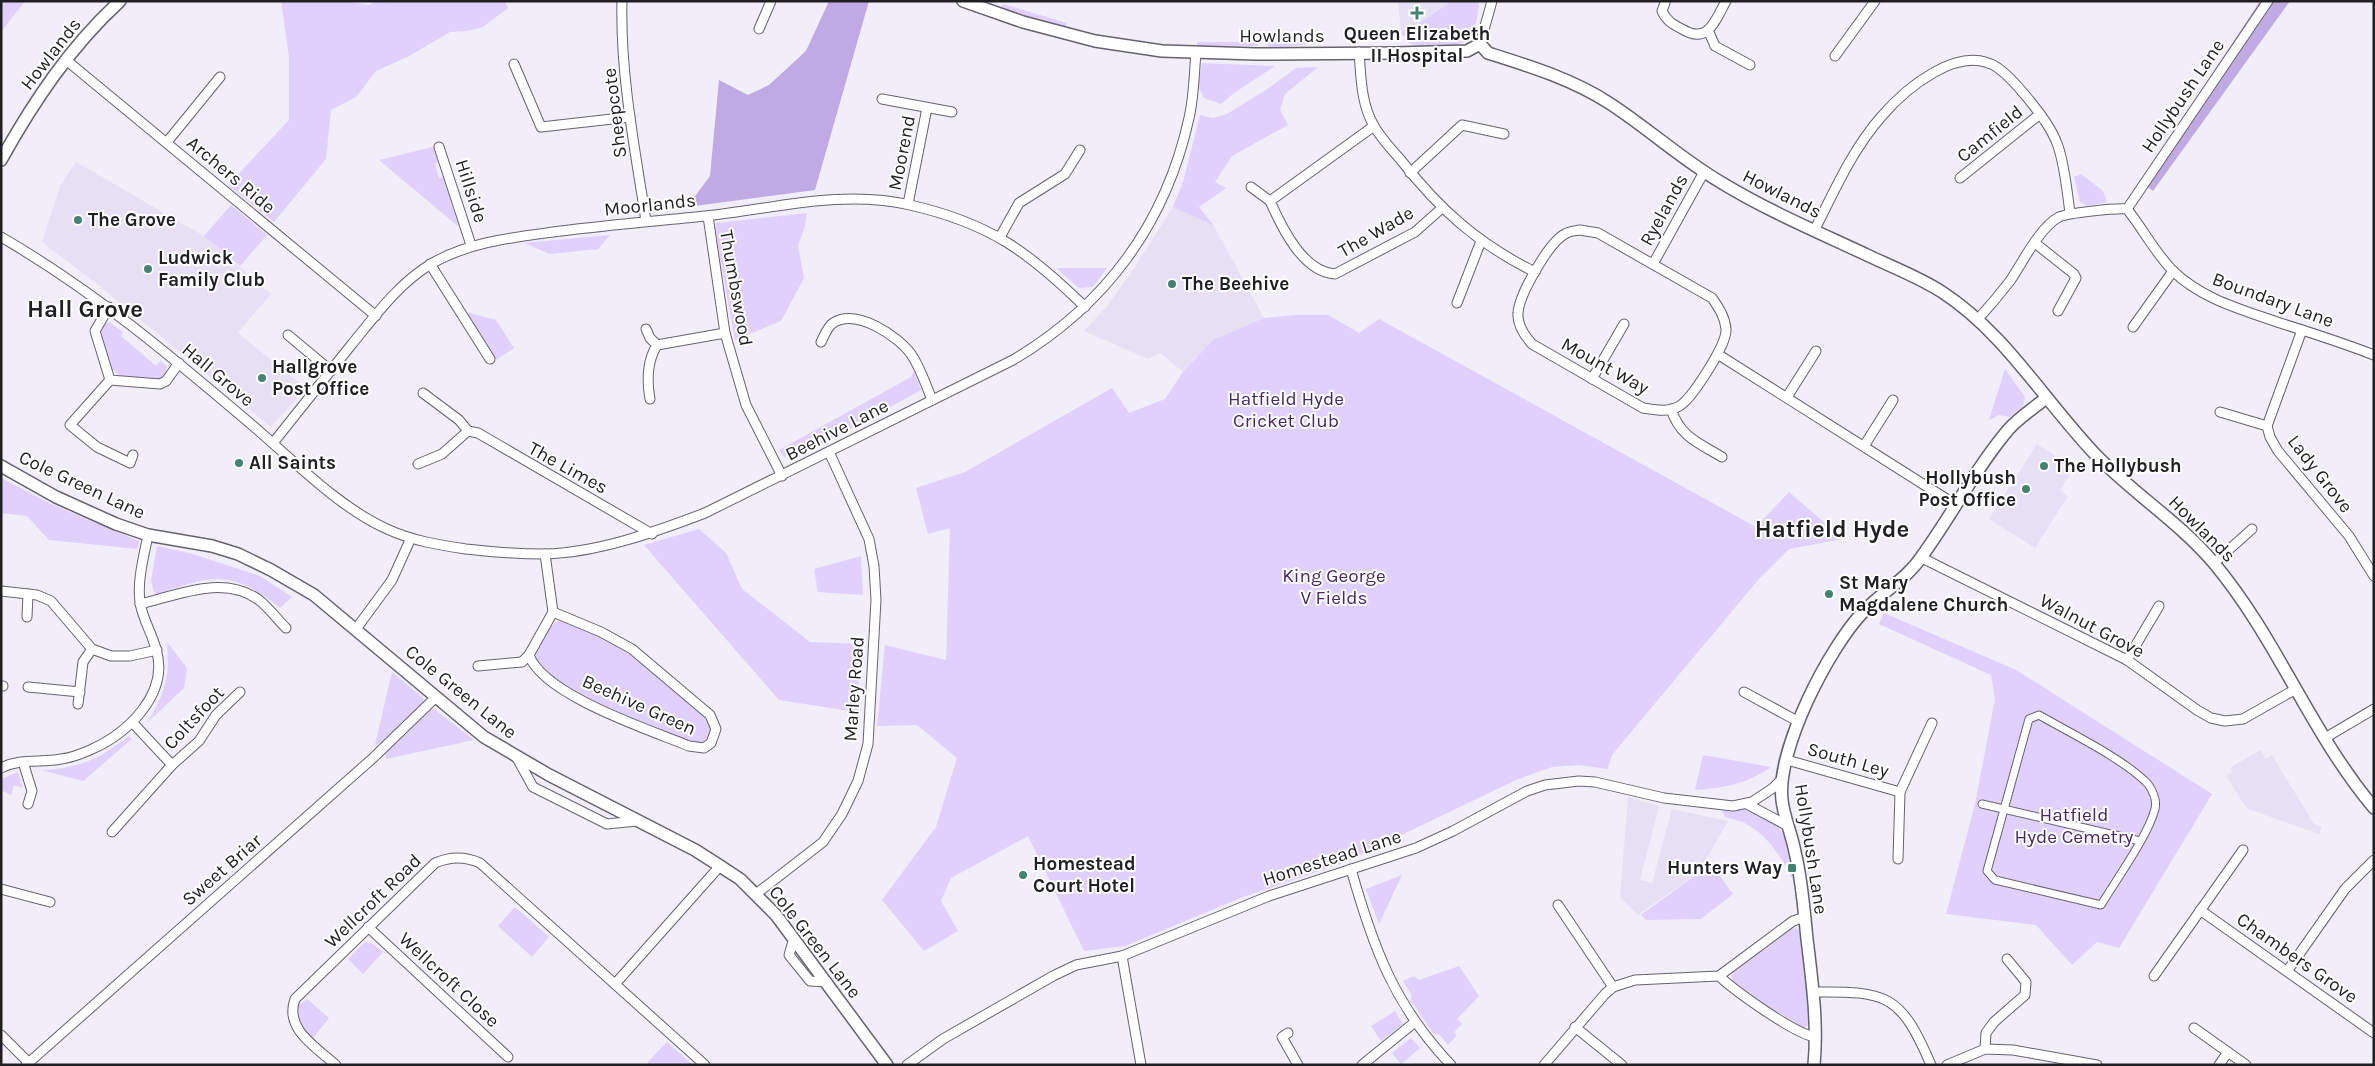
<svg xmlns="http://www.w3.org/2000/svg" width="2375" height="1066" font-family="Karla,sans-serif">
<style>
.built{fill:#e7e0f4}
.green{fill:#e0d0fd}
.forest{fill:#bfaae3}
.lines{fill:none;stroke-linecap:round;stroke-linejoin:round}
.pedestrian-casing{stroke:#67636e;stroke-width:9}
.minor-casing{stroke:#67636e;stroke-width:11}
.tertiary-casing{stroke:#67636e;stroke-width:14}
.pedestrian{stroke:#fff;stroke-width:7}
.minor{stroke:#fff;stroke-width:9}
.tertiary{stroke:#fff;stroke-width:11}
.poi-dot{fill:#428373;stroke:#fff;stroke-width:2}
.labels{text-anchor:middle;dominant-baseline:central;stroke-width:4;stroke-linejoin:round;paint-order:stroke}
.poi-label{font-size:19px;font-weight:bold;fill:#201f23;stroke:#fff;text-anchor:start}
.street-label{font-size:19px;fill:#201f23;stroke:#fff}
.park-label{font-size:19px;fill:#442669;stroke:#fff}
.district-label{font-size:24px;font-weight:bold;fill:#201f23;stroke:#fff}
</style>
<rect width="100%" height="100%" fill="#f1edf9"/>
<g class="built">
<path d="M1398 1H1452L1418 24 1401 32Z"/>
<path d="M76 162 204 236 271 294 238 333 306 388 271 427 96 283 42 242 60 186Z"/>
<path d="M1173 207 1214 226 1264 318 1213 340 1183 372 1160 353 1148 359 1084 331 1107 306 1131 273Z"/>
<path d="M2037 444 2053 454 2066 470 2073 465 2074 469 2060 490 2068 496 2035 548 1989 519Z"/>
<path d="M2260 750 2266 759 2272 755 2314 824 2322 827 2319 834 2248 809 2245 806 2226 776 2232 772 2230 768Z"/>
<path d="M1628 797 1659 806 1640 880 1652 883 1672 809 1728 821 1699 872 1638 915 1620 897Z"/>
</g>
<g class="green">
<path d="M1 1H25L1 32Z"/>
<path d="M281 1H342L369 5 376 1H505L508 8 483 27 467 31 450 32 409 56 376 71 356 97 331 110 326 159 274 222 228 185 289 120V57Z"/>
<path d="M1452 1H1479C1478 10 1478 21 1473 29 1463 44 1420 36 1403 36L1401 32 1418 24Z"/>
<path d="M1003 4 1067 23 1065 28 1001 9Z"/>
<path d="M1405 40 1465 41C1455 48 1412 50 1405 40Z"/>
<path d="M1267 41 1325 42 1285 47H1268Z"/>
<rect x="1197" y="42" width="61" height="4"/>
<path d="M1202 63 1275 66 1234 93 1221 104 1204 98 1198 86Z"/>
<path d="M1318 67 1285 94 1280 110 1288 125 1232 156 1215 182 1226 188 1199 207 1214 226 1173 207 1183 182 1200 115 1213 118 1227 114 1266 90 1296 68Z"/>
<path d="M437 146 441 161 435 163 439 178 443 177 459 227 379 160Z"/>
<path d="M2081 174 2103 191 2107 202 2087 206 2080 202 2074 177Z"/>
<path d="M231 205 267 235 240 266 204 236Z"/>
<path d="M807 213 805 226 798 246 804 278 781 321 735 340 715 230 716 223Z"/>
<path d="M610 235 598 249 550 254 524 243Z"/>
<path d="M1056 268H1107L1093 287 1079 288Z"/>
<path d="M466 312 496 320 514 348 496 360Z"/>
<path d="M1296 315H1328L1359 333 1379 319 1756 527 1789 492 1843 539 1789 549 1758 580 1612 755 1608 769 1579 765 1552 767 1516 780 1343 863 1243 897 1125 946 1084 951 1028 836 951 878 941 901 958 931 924 951 882 900 936 827 957 758 917 725 877 726 885 645 946 660 950 528 928 534 916 488 965 472 1112 388 1129 413 1165 399 1183 372 1213 340 1264 318Z"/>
<path d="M109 322 123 332 121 336 156 366 160 361 167 366 166 374 160 380C109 376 114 381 100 332L104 324Z"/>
<path d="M2005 369 2025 397 2023 406 2010 417 1999 415 1989 420Z"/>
<path d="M914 371 921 390 832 439 784 457 779 450 911 377Z"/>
<path d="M1 478 51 504 139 541 137 549 49 540 27 516 1 513Z"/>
<path d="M699 529 726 553 742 589 810 642 861 644 857 712 779 700 644 545Z"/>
<path d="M157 546 193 554 260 576 292 597 280 608C230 568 212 575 155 595L151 581Z"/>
<path d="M861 556 863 595 818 592 814 569Z"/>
<path d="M1884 613 2016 670 2212 794 2119 948 2097 942 2072 965 2036 925 1946 914 1975 804 1995 699 1991 675 1879 624Z"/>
<path d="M563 619 600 636 629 651 710 722C715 744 703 745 686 741 654 728 551 694 537 662 534 655 537 646 541 640 547 631 552 623 563 619Z"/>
<path d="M167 642 187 668 184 688 147 723C165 694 170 677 167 642Z"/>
<path d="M392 672 423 698 424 702 382 743 375 745Z"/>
<path d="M434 709 474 740 386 759 385 754 388 750 428 710Z"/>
<path d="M129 736 132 739 83 781 41 770C79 769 99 759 129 736Z"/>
<path d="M1703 755 1771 767C1747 784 1723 788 1695 790Z"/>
<path d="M18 772 23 788 14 785 11 795 1 790V779Z"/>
<path d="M1751 807 1773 819 1786 839 1793 880C1783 859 1769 837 1748 825 1742 821 1732 819 1725 817L1722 811Z"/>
<path d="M1711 864 1733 894 1701 919 1646 920 1641 915Z"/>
<path d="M1402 875 1379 924 1366 889Z"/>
<path d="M515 907 549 937 532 957 498 926Z"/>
<path d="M1795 928 1800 930 1802 936 1811 1021 1805 1028 1735 987C1731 980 1731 976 1734 969L1788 930Z"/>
<path d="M365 942 373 944 383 952 363 974 348 959Z"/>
<path d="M1459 966 1479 996 1457 1019 1462 1024 1455 1031 1456 1036 1448 1045 1440 1035 1433 1033 1411 1001V994L1403 981 1414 976 1419 980Z"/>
<path d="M307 999 329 1018 313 1038 299 1026 296 1007Z"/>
<path d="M1395 1011 1403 1024 1381 1041 1371 1026Z"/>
<path d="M1411 1038 1420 1048 1401 1064 1392 1053Z"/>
<path d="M667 1042 693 1065H649L647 1063Z"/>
</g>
<g class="forest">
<path d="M829 1H869L815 190 687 207 710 176 719 80 748 95 769 85 806 51Z"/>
<path d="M2260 1H2290L2153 191 2141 182Z"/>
</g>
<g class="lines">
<g class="pedestrian-casing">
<g id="pedestrian">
<path d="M2039 715C2070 733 2124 759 2148 784 2153 791 2157 800 2155 809 2148 836 2116 880 2101 905L1995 880 1987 871 2029 719Z"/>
<path d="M1982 804 2140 841"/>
</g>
</g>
<g class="minor-casing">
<g id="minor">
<path d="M622 1C620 74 635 149 646 221"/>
<path d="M1665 3 1662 11C1667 21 1672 24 1682 29 1708 45 1715 21 1726 1"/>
<path d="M759 29 771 1"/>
<path d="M1708 30 1715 46 1750 65"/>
<path d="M1480 44 1492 1"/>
<path d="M1359 52C1361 77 1361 104 1374 126 1381 138 1391 149 1400 159 1439 209 1478 244 1535 272"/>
<path d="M1835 56 1875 1"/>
<path d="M66 60 376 316"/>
<path d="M514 64 541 127 630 117"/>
<path d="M882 99 952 112"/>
<path d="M1374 126 1270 201C1282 228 1303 272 1335 274L1415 232 1442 208"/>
<path d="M167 142 220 77"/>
<path d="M439 147 471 245"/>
<path d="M1410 173 1462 125 1504 134"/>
<path d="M1960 178 2040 114"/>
<path d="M1251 187 1270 201"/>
<path d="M908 204 927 108"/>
<path d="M2127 209 2268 1"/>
<path d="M708 216 725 333 746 405 782 476"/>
<path d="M1580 230 1598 233 1712 298C1719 308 1725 317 1726 329 1727 345 1693 396 1681 405 1669 413 1656 410 1643 408L1532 344C1524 335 1517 325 1518 313 1519 295 1549 242 1565 234 1569 231 1575 231 1580 230Z"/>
<path d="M1814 231C1834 192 1852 150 1881 117 1905 89 1960 42 1998 68 2011 77 2020 89 2030 101 2041 115 2052 129 2058 146 2065 167 2067 191 2070 213"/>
<path d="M1 237C93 290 172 357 252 425 293 460 338 507 387 529 413 541 439 545 466 549 492 552 518 554 544 554 597 553 655 532 705 513L1013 360C1106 305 1166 223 1189 118 1194 97 1194 74 1196 53"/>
<path d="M1000 237 1019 203 1065 174 1080 150"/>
<path d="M2035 243 2074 274 2076 278 2058 311"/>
<path d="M430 264 490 359"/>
<path d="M1653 264 1704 172"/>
<path d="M1457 303 1481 241"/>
<path d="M109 307 95 331 110 380 160 384 166 381 179 363"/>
<path d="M1978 319C1989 307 2000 294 2010 281 2023 262 2039 228 2059 217 2068 213 2115 208 2127 209 2143 229 2154 251 2172 270 2201 299 2243 310 2280 323 2312 333 2343 343 2374 355"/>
<path d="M2133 327 2173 271"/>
<path d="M646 329 650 338 657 345C647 361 647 382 650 399"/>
<path d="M2302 330 2267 426 2270 437 2278 451 2349 536 2374 576"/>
<path d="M288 335 331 371"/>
<path d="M821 342C824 336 828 326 833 323 856 308 898 336 911 354 920 367 926 385 932 400"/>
<path d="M657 345 725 333"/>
<path d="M1719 355 1956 505"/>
<path d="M1592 379 1624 324"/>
<path d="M110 380 70 425 97 447 130 463 133 455"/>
<path d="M423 393 459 420 468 431"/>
<path d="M1787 397 1816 351"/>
<path d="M1671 409C1680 437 1699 443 1722 457"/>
<path d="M2220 412 2267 426"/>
<path d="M273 443C299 410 326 377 352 344 375 316 399 283 431 264 470 241 517 237 561 231 609 225 657 221 705 216 773 209 842 189 910 205 989 223 1028 251 1085 307"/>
<path d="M1864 446 1893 400"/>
<path d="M418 464 442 454 468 431 478 433 652 534"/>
<path d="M545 554 553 612 529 655C543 695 650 730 689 746L704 748 711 743 716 729 710 715 632 649 601 632 553 612"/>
<path d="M1922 558 2127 660 2197 710 2211 718 2225 721 2243 719 2296 689"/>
<path d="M2214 563 2252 529"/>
<path d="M1 591 37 595 51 601 92 649 111 656H130L157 650"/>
<path d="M140 604C178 595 224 574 259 600 269 608 277 619 286 628"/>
<path d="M27 617 28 594"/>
<path d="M356 629 392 580 411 538"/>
<path d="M2127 660 2159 606"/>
<path d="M478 666 522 662 529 655"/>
<path d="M1 686H3"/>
<path d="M28 687 80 692"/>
<path d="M1744 692 1799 722"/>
<path d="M78 704 83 662 92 649"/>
<path d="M132 722 172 765"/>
<path d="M2325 738 2374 709"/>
<path d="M517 758 533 787 607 824 637 821"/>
<path d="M1787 760 1900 792"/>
<path d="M23 762 32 791 28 804"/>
<path d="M1 768C20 758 41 763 61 759 70 758 81 754 90 750 127 734 170 694 156 649 152 633 142 618 140 602 137 580 144 556 148 535"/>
<path d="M1747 804 1788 826"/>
<path d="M112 832 172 765 199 741 216 715 240 692"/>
<path d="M1898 859 1900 792 1932 723"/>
<path d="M1351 869C1373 947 1394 1005 1451 1065"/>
<path d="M1 889 50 902"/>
<path d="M756 894 823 842 842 814 858 781 868 744 876 600 874 566 869 539 829 452"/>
<path d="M1558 905 1613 987"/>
<path d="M2200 910 2374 1033"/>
<path d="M368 927 508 1057"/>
<path d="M794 938 789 955 810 981 827 982"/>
<path d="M1122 956 1141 1065"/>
<path d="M2288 970 2345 889 2374 860"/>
<path d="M1719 976C1735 991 1796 1035 1816 1037"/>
<path d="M2154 976 2243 850"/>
<path d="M615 984 720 866"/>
<path d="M1814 992C1888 991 1901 995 1931 1065"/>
<path d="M1575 1027 1622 1065"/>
<path d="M2194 1028 2246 1065"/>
<path d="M1288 1033 1282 1037 1298 1065"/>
<path d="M1 1035 28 1062"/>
<path d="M1985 1049 1986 1033 1994 1022 2025 995 2026 982 2007 959"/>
<path d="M26 1065 373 758 436 697"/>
<path d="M336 1065C316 1047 284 1029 295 999L435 863C451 856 465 856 480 863L705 1065"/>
<path d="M907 1065 943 1039 1053 976 1076 965 1122 956 1269 896 1416 848 1453 831 1527 791 1545 785 1579 781 1595 782 1664 798 1733 806 1752 802 1773 788 1782 779"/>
<path d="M1362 1065 1415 1022"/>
<path d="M1544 1065 1605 994 1613 987 1635 980 1719 976 1793 921 1805 917"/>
<path d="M1947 1065 1985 1049 2013 1050 2097 1065"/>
<path d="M2219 1065 2228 1052"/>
</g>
</g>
<g class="tertiary-casing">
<g id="tertiary">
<path d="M963 1 1023 22 1095 41 1162 51 1256 54 1396 53 1467 51 1480 44 1488 53C1529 66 1572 79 1609 103 1648 128 1682 160 1722 183 1768 211 1818 232 1867 255 1892 267 1919 277 1942 292 2005 333 2043 399 2094 453 2131 492 2178 521 2213 562 2277 638 2310 732 2374 808"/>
<path d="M1 160C34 101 70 47 120 1"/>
<path d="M1 466 56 497 116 524 148 535 212 546 238 554 271 570 314 595 484 737 549 775 695 850 720 866 740 879 776 915 887 1065"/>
<path d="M1814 1065C1818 1023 1812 981 1807 939 1804 910 1802 880 1795 852 1792 835 1784 818 1782 800 1776 750 1829 647 1864 611 1882 592 1907 579 1922 556 1952 515 1975 469 2008 430 2018 418 2034 408 2046 398"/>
</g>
</g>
<use href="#pedestrian" class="pedestrian"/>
<use href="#minor" class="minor"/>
<use href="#tertiary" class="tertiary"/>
</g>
<g class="poi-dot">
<path d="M1414.5 5.5h5v5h5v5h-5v5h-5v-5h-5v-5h5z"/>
<circle cx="78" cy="220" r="5"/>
<circle cx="148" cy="269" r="5"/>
<circle cx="1172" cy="284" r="5"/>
<circle cx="262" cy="378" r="5"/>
<circle cx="239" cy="463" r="5"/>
<circle cx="2044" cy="466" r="5"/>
<circle cx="2026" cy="489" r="5"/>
<circle cx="1829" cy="594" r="5"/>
<rect x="1787" y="863" width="10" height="10" rx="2.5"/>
<circle cx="1023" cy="875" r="5"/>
</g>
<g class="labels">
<g class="poi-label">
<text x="1417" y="34" text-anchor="middle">Queen Elizabeth<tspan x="1417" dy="22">II Hospital</tspan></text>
<text x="88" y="220">The Grove</text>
<text x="158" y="258">Ludwick<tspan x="158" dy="22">Family Club</tspan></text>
<text x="1182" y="284">The Beehive</text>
<text x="272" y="367">Hallgrove<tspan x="272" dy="22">Post Office</tspan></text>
<text x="249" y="463">All Saints</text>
<text x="2054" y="466">The Hollybush</text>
<text x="2016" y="478" text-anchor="end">Hollybush<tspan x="2016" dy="22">Post Office</tspan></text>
<text x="1839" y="583">St Mary<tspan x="1839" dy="22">Magdalene Church</tspan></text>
<text x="1033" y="864">Homestead<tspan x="1033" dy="22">Court Hotel</tspan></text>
<text x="1782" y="868" text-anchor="end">Hunters Way</text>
</g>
<g class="street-label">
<text x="1282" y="36">Howlands</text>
<text transform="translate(51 54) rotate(-52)">Howlands</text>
<text transform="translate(2183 96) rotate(-56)">Hollybush Lane</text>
<text transform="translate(615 113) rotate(-97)">Sheepcote</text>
<text transform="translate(1990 134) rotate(-39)">Camfield</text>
<text transform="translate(902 153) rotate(-79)">Moorend</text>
<text transform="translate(231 175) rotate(40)">Archers Ride</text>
<text transform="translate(471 191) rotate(72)">Hillside</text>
<text transform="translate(1782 194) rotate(27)">Howlands</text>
<text transform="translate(650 205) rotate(-6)">Moorlands</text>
<text transform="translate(1664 210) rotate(-61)">Ryelands</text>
<text transform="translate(1376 232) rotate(-30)">The Wade</text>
<text transform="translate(736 288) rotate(80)">Thumbswood</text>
<text transform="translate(2273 300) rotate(20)">Boundary Lane</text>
<text transform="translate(1605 366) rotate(29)">Mount Way</text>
<text transform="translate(218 375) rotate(40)">Hall Grove</text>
<text transform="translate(837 430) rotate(-27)">Beehive Lane</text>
<text transform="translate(568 468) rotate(29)">The Limes</text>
<text transform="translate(2320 474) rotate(52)">Lady Grove</text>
<text transform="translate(82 485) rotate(25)">Cole Green Lane</text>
<text transform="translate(2202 529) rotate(45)">Howlands</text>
<text transform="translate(2092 626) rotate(28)">Walnut Grove</text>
<text transform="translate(854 689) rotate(-86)">Marley Road</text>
<text transform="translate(461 692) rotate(39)">Cole Green Lane</text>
<text transform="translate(639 705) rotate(24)">Beehive Green</text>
<text transform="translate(194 718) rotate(-47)">Coltsfoot</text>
<text transform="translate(1848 760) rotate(16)">South Ley</text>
<text transform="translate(1811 849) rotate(81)">Hollybush Lane</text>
<text transform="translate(1332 858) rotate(-18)">Homestead Lane</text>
<text transform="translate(222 870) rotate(-41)">Sweet Briar</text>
<text transform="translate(373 901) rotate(-44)">Wellcroft Road</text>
<text transform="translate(815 942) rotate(52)">Cole Green Lane</text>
<text transform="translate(2297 958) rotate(35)">Chambers Grove</text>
<text transform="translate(449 980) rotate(43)">Wellcroft Close</text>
</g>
<g class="park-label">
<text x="1286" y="399">Hatfield Hyde<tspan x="1286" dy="22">Cricket Club</tspan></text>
<text x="1334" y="576">King George<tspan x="1334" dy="22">V Fields</tspan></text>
<text x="2074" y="815">Hatfield<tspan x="2074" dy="22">Hyde Cemetry</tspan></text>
</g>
<g class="district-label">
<text x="85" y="309">Hall Grove</text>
<text x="1832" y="529">Hatfield Hyde</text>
</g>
</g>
<rect width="2375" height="1066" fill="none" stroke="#201f23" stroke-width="5"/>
</svg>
